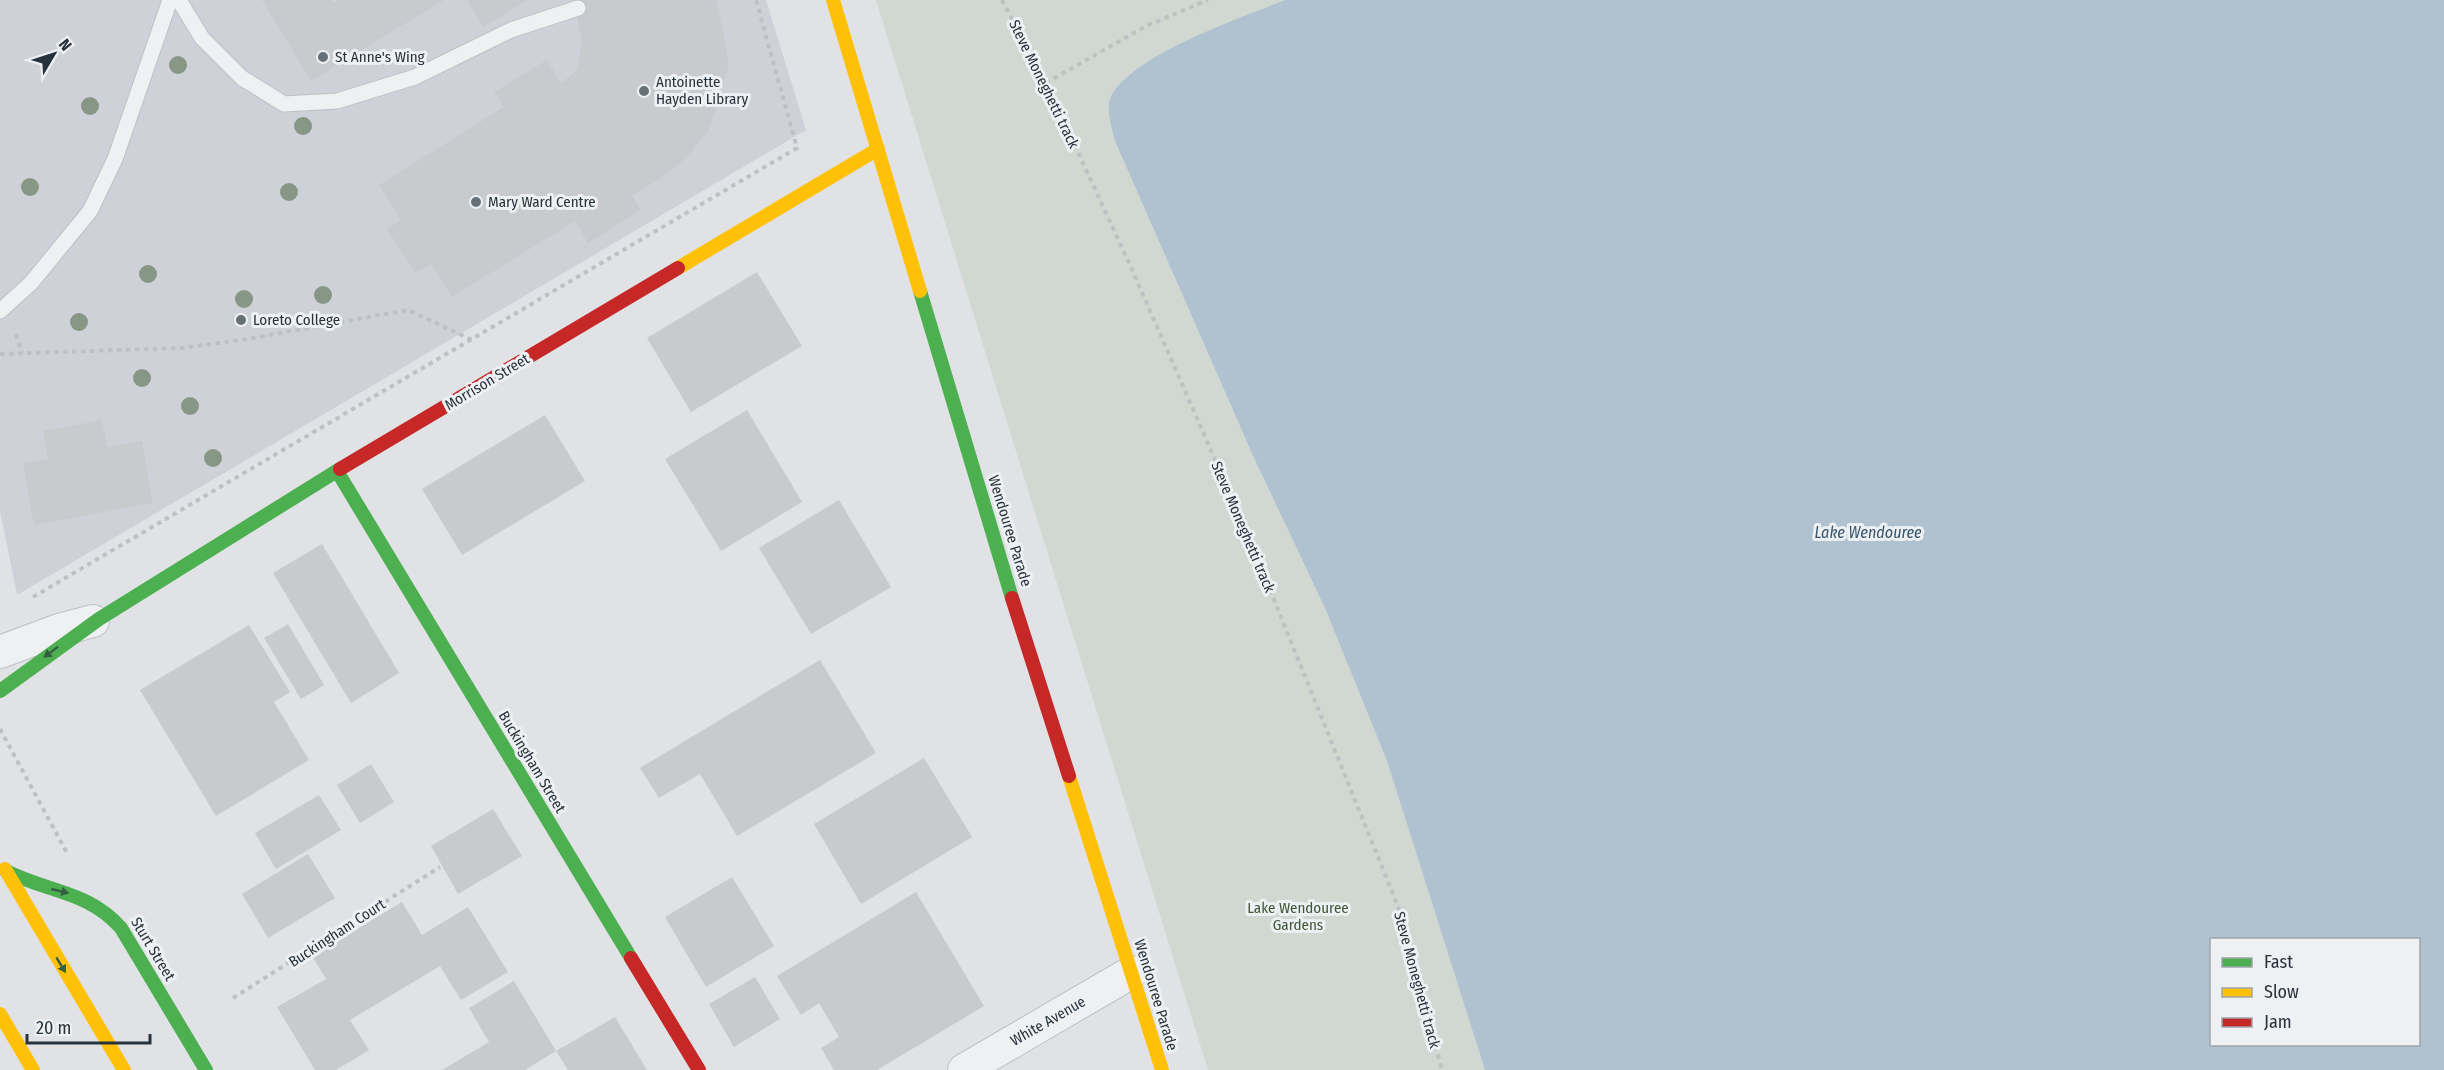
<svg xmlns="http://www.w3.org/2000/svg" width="2444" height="1070" font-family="'Fira Sans Condensed',sans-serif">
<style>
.built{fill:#ced2d8}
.green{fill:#d1d8d1}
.water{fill:#b0c1cf;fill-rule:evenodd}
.building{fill:#c8cacd}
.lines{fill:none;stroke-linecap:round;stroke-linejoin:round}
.lane-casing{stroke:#bec0c3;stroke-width:17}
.street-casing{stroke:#bec0c3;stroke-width:34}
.path{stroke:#bec1c3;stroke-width:4;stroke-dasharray:4.5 4.5;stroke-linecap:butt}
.lane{stroke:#eff0f1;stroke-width:15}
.street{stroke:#eff0f1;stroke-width:32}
.fast{stroke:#4caf50;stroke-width:14}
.slow{stroke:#ffc107;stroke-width:14}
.jam{stroke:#c62828;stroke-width:14}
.tree{fill:#889685}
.oneway{fill:#355e43}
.poi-dot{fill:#687077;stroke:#edf1f4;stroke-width:2}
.labels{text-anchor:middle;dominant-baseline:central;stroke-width:6;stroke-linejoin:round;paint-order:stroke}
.poi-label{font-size:15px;fill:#28323c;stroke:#edf1f4;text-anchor:start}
.street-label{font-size:15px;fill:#28323c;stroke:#edf1f4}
.park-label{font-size:15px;fill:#405737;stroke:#edf1f4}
.water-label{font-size:16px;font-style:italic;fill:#35546d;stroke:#edf1f4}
</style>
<rect width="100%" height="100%" fill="#e0e2e5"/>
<path class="built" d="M0 0H766L806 130 17 595 0 511Z"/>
<path class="green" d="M876 0H1285C1246 17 1139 53 1118 87 1109 102 1111 125 1115 141L1254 458 1325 608 1387 761 1485 1070H1208Z"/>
<path class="water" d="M1285 0H2444V1070H1485L1387 761 1325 608 1254 458 1115 141C1112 129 1108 116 1109 104 1115 60 1246 16 1285 0ZM2212 940H2418V1044H2212Z"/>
<g class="building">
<path d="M262 0H331L333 3 338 0H444L311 81Z"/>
<path d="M467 0H528L483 27Z"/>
<path d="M575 0H717L729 64 709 130 686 158 661 178 632 196 641 210 588 243 575 221 452 297 431 264 415 273 387 229 401 220 379 185 504 107 494 92 547 60 561 83 576 71 582 45Z"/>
<path d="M757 272 802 346 691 412 647 338Z"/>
<path d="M747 410 802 502 721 551 665 459Z"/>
<path d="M545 415 585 481 462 555 422 489Z"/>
<path d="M102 420 107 447 142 441 153 503 34 525 23 463 48 459 43 431Z"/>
<path d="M839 500 891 587 811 634 759 548Z"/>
<path d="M322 544 399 673 351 703 273 573Z"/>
<path d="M288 624 324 685 301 699 264 638Z"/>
<path d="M249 625 290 692 274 702 309 760 216 816 140 690Z"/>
<path d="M820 660 876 753 737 836 700 774 659 798 640 768Z"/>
<path d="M924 758 972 837 861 904 814 824Z"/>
<path d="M371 764 394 802 360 823 337 785Z"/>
<path d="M319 795 341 830 276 869 255 833Z"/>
<path d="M493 809 522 856 458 894 431 846Z"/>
<path d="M308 854 335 898 268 938 242 894Z"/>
<path d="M732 877 774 946 706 987 665 917Z"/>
<path d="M916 892 984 1006 877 1070H834L821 1048 839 1037 819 1003 801 1015 777 976Z"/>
<path d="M402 902 422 935 468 907 508 972 461 1000 440 966 350 1020 369 1050 336 1070H315L277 1007 326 979 312 956Z"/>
<path d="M755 977 780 1019 734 1047 709 1004Z"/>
<path d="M514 981 556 1051 525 1070H442L489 1042 469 1008Z"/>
<path d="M615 1017 647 1070H568L556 1051Z"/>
</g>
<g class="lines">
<g class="lane-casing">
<g id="lane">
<path d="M179 0 202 38 242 78 284 104 337 101 415 77 511 30 578 8"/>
<path d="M0 311 31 283 90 211 115 159 170 0"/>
</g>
</g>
<g class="street-casing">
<g id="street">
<path d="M0 652 59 630 93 621"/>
<path d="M964 1070 1132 972"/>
</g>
</g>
<g class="path">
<path d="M1002 0 1046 83 1130 265 1247 533 1399 909 1442 1070"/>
<path d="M1046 83 1146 26 1208 0"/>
<path d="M16 334 22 353"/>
<path d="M0 354 182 348 247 339 408 310 472 340"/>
<path d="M33 597 797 148 756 0"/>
<path d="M0 729 67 853"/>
<path d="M233 998 440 867"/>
</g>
<use href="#lane" class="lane"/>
<use href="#street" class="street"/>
<g class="fast">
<path d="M920 291 1012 598"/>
<path d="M337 471 631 958"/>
<path d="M0 691 99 619 340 469"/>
<path d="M6 871C47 892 89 891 121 928L206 1070"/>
</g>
<g class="slow">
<path d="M833 0 920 291"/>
<path d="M678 268 878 149"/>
<path d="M1069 776 1162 1070"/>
<path d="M5 869 124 1070"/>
<path d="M0 1014 33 1070"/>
</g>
<g class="jam">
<path d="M340 469 678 268"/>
<path d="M1012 598 1069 776"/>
<path d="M631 958 699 1070"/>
</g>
</g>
<g class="tree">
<circle cx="178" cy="65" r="9"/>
<circle cx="90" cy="106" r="9"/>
<circle cx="303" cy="126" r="9"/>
<circle cx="30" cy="187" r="9"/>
<circle cx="289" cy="192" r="9"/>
<circle cx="148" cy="274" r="9"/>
<circle cx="323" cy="295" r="9"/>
<circle cx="244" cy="299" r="9"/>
<circle cx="79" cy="322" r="9"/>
<circle cx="142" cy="378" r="9"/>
<circle cx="190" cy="406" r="9"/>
<circle cx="213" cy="458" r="9"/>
</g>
<defs><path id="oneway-solid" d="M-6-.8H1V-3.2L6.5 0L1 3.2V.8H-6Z" transform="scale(1.5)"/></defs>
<g class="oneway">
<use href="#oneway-solid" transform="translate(51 652) rotate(143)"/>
<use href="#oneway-solid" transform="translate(60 891) rotate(13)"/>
<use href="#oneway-solid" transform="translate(61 965) rotate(59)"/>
</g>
<g class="poi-dot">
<circle cx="323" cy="57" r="6"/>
<circle cx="644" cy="91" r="6"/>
<circle cx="476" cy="202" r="6"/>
<circle cx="241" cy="320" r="6"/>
</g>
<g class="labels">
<g class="poi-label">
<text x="335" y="57">St Anne's Wing</text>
<text x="656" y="82">Antoinette<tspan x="656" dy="17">Hayden Library</tspan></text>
<text x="488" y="202">Mary Ward Centre</text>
<text x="253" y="320">Loreto College</text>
</g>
<g class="street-label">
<text transform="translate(1044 84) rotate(64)">Steve Moneghetti track</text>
<text transform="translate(487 382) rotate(-31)">Morrison Street</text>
<text transform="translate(1243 527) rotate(67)">Steve Moneghetti track</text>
<text transform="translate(1010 531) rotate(73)">Wendouree Parade</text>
<text transform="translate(532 762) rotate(59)">Buckingham Street</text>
<text transform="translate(337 933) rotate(-33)">Buckingham Court</text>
<text transform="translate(153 949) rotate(59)">Sturt Street</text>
<text transform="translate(1417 980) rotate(75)">Steve Moneghetti track</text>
<text transform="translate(1156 995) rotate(73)">Wendouree Parade</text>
<text transform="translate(1048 1021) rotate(-30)">White Avenue</text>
</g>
<g class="park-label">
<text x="1298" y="908">Lake Wendouree<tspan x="1298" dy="17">Gardens</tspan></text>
</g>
<g class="water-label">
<text x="1868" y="532">Lake Wendouree</text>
</g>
</g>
<rect x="2210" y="938" width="210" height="108" fill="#edf1f4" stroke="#9ea5aa" stroke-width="1.5"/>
<rect x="2222" y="958" width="30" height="9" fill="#4caf50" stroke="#9ea5aa" stroke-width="1.5"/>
<text x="2264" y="968" font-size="18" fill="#28323c">Fast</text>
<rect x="2222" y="988" width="30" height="9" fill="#ffc107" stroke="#9ea5aa" stroke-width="1.5"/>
<text x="2264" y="998" font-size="18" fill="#28323c">Slow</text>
<rect x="2222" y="1018" width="30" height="9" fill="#c62828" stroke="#9ea5aa" stroke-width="1.5"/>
<text x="2264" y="1028" font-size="18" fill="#28323c">Jam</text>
<g transform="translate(54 54) rotate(51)" stroke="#edf1f4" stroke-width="4.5" paint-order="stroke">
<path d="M0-4.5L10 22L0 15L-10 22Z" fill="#28323c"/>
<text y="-9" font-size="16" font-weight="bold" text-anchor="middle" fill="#28323c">N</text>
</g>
<path d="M27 1034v9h123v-9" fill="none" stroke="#28323c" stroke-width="3"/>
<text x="36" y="1034" font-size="18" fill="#28323c" stroke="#edf1f4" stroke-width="4.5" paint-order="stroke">20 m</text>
</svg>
